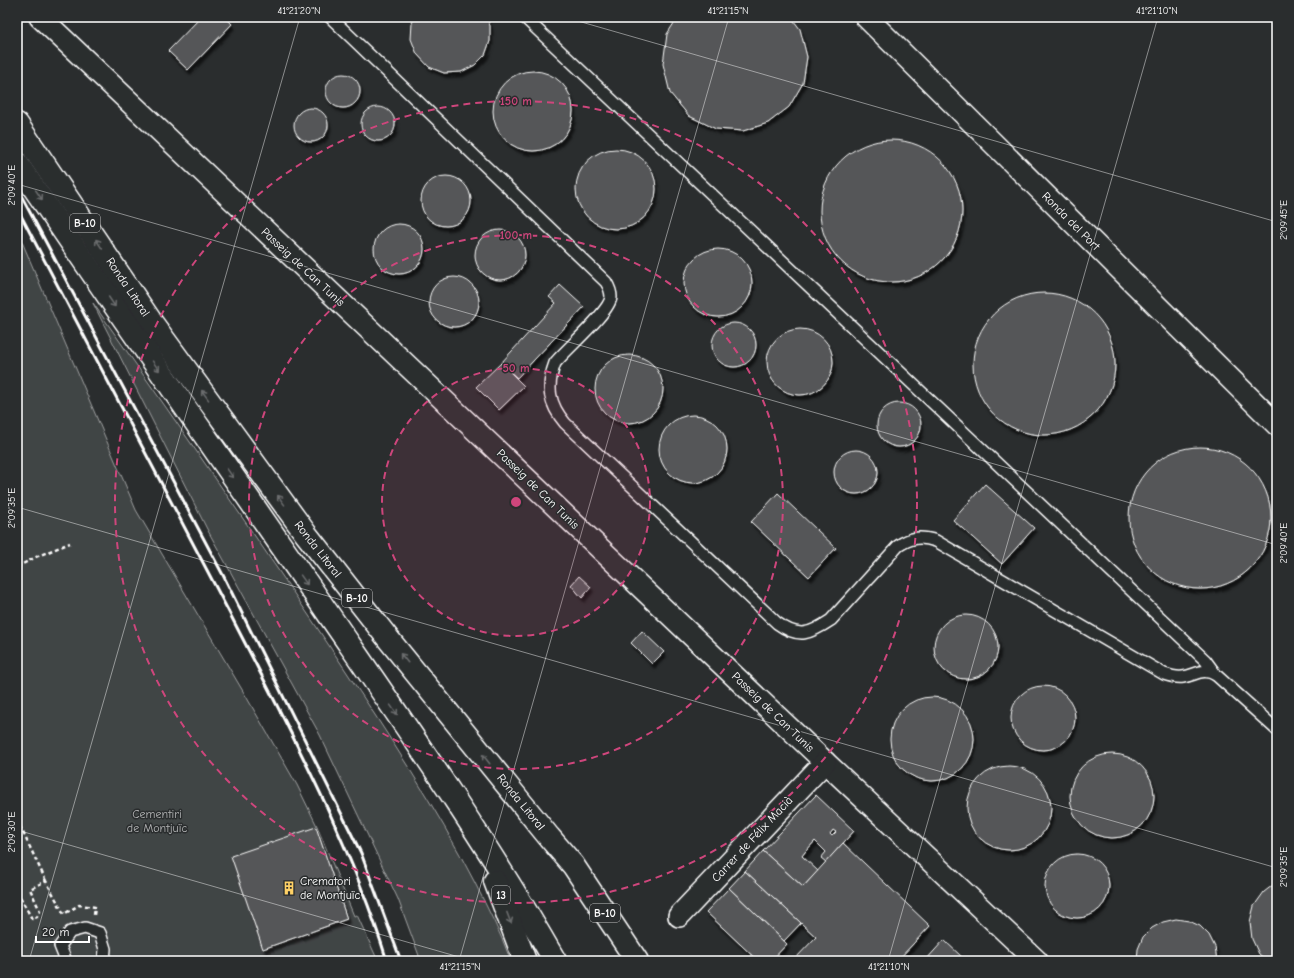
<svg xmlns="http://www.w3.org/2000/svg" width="1294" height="978" font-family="'Comic Neue',sans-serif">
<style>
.green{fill:#414445;stroke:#a0a2a2}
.building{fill:#555758;stroke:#fff;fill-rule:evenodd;filter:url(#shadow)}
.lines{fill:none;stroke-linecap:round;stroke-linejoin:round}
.service-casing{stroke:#fff;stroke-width:14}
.minor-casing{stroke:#fff;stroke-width:24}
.trunk-casing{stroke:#fff;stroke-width:25}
.path{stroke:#fff;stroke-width:2.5;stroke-dasharray:4 3;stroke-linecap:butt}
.service{stroke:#2a2d2e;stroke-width:11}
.minor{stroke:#2a2d2e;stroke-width:21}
.trunk{stroke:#2a2d2e;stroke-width:22}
.rail{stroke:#fff;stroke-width:3}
.oneway{stroke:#6a6c6d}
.ticks{fill:none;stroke:#fff;stroke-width:1;stroke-opacity:0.45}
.ring{fill:none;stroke:#ce467c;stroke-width:2;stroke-dasharray:7 5}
.labels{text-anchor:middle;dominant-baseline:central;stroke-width:3;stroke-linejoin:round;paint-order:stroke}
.shield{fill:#2a2d2e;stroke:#bfc0c0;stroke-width:1}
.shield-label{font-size:11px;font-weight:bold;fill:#fff}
.street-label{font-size:12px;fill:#fff;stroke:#2a2d2e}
.park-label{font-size:12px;fill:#b3b4b5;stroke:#2a2d2e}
.poi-label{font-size:12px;fill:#fff;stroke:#2a2d2e;text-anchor:start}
.centre{fill:#ce467c;stroke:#2a2d2e;stroke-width:2}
.ring-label{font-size:12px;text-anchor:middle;font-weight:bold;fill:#ce467c;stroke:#2a2d2e;stroke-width:3;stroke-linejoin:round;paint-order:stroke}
.neatline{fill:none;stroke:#fff;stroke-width:1.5}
.ticks-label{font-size:10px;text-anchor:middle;fill:#fff}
</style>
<defs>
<filter id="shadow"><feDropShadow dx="2.5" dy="4.5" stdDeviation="1" flood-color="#0009"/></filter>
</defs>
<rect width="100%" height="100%" fill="#2a2d2e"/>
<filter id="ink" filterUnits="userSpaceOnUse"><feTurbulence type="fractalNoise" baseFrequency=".025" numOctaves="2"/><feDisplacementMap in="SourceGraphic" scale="8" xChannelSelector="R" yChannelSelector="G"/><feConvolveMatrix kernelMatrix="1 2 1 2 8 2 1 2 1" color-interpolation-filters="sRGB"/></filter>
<g filter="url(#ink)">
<g class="green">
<path d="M17 230 136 510 247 698 297 785 317 826 354 916 357 915 378 961H17Z"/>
<path d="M93 303C177 423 261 543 342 665 389 736 436 807 475 883 488 909 501 934 511 961H421L398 899 320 735 207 529Z"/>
</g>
<g class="building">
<path d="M201 17H225L232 24 188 70 168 51Z"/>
<path d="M415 17H487L490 26V41L485 55 475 65 461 72 444 73 429 67 417 54 411 39 412 23Z"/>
<path d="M678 17H791L800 29 807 57 803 83 789 107 768 123 743 131 716 129 689 116 670 93 663 64 667 34Z"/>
<circle cx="533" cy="111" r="40"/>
<circle cx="343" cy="91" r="17"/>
<circle cx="378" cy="124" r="17"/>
<circle cx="311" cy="125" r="17"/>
<circle cx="891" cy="211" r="71"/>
<circle cx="616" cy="189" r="40"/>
<circle cx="446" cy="201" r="25"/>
<circle cx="399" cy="249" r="25"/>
<circle cx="500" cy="255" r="25"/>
<circle cx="718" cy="283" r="34"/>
<circle cx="454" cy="302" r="25"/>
<path d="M560 285 584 307 517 378 501 363 556 303 549 297Z"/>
<circle cx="1044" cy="364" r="71"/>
<circle cx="734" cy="345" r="22"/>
<circle cx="800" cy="362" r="33"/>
<circle cx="629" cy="389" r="34"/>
<path d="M501 363 524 386 499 410 476 387Z"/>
<circle cx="899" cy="425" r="22"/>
<circle cx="693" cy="449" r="34"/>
<circle cx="1200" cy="518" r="71"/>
<circle cx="856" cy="472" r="22"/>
<path d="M985 484 1034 528 1002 564 953 520Z"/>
<path d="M778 493 836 548 809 577 751 522Z"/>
<path d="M579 576 591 587 582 598 571 585Z"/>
<circle cx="966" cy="647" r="32"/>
<path d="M642 631 664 652 652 664 631 643Z"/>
<circle cx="1043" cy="718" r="32"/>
<circle cx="932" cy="739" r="42"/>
<circle cx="1112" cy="796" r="42"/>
<circle cx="1009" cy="808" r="42"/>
<path d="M816 795 854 831 826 862 821 858 826 852 815 841 805 852 802 856 818 871 803 887 763 851ZM833 830 836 832 832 836 830 834Z"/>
<path d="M316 827 347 919 263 949 231 856Z"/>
<path d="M843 843 930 926 897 961H793L816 937 745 871 763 851 803 887Z"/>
<circle cx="1077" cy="886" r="32"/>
<path d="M745 871 801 923 784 941 729 888Z"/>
<path d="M1277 882V961H1267L1259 954 1252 939 1250 922 1254 906 1264 892Z"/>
<path d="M729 888 787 944 771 961H758L706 912Z"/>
<path d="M1176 919 1189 921 1200 926 1209 935 1215 947 1217 961H1137L1138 949 1143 937 1152 928 1163 922Z"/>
<path d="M944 940 963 958 967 961H925Z"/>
</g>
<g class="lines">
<g class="service-casing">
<g id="service">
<path d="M330 17 606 282C609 287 611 291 611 297 610 312 566 349 555 363 546 387 549 404 565 423L777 623C799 639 810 634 831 620L898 546C911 537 921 536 936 541L1164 674C1170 676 1176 678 1183 677 1196 675 1203 667 1216 675L1277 730"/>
<path d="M524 17 1205 660 1216 675"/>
<path d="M66 961 60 946 70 932 85 928 100 933 105 949 104 961"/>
</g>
</g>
<g class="minor-casing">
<g id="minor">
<path d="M40 17 825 762 1037 961"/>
<path d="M866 17 1277 425"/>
<path d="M679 916 825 762"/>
</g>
</g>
<g class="trunk-casing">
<g id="trunk">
<path d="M17 124 152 323 306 534 390 641 549 837 573 865 637 961"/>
<path d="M17 163C115 307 214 450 314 593 397 714 482 833 555 961"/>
<path d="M495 881 525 961"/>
</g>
</g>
<g class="path">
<path d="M17 567 38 556 70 543"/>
<path d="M17 820 46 881"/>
<path d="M17 891 32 919 37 917 40 911 30 889 46 881 64 914 79 905 95 907 94 915"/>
<path d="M345 961 348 960"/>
</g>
<use href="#service" class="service"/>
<use href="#minor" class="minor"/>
<use href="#trunk" class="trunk"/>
<g class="rail">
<path d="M17 188 223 575 361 853 401 961"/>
<path d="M17 208C89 344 160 480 231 616 288 727 350 841 387 961"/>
</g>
</g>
<defs><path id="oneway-shaft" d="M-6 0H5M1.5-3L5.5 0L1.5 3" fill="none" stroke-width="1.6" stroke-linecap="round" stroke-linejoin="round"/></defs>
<g class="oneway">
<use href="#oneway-shaft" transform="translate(39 195) rotate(56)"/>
<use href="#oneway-shaft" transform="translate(99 244) rotate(-124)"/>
<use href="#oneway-shaft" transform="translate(112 302) rotate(56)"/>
<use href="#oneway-shaft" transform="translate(156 366) rotate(55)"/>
<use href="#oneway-shaft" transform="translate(205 395) rotate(-126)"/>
<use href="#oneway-shaft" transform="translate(230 473) rotate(55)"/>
<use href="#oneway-shaft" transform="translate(281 500) rotate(-126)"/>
<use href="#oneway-shaft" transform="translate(304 580) rotate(55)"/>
<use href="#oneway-shaft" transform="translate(404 658) rotate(-129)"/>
<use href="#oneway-shaft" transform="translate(394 710) rotate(55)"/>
<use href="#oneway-shaft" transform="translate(486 759) rotate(-129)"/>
<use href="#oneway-shaft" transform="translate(509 918) rotate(69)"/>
</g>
</g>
<path class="ticks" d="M564 17 1277 222M17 184 1277 545M17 507 1277 868M17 830 473 961M29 961 300 17M459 961 729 17M888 961 1158 17"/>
<circle cx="516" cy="502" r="134" fill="#ce467c" fill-opacity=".12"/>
<g class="ring">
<circle cx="516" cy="502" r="134"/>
<circle cx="516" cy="502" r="267"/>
<circle cx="516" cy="502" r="401"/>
</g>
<defs>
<g id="building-bare" transform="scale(1.08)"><path d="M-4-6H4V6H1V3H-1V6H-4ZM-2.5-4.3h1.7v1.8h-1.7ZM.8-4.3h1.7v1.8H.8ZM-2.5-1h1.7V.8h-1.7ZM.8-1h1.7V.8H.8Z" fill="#ffd166" stroke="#2a2d2e" stroke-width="2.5" paint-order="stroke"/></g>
</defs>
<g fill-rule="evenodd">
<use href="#building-bare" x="289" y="888"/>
</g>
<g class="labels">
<g class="shield">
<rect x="70" y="214" width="30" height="18" rx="3"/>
<rect x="342" y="589" width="30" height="18" rx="3"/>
<rect x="492" y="886" width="18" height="18" rx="3"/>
<rect x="590" y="904" width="30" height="18" rx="3"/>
</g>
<g class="shield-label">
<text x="85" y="223">B-10</text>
<text x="357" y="598">B-10</text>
<text x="501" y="895">13</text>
<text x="605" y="913">B-10</text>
</g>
<g class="street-label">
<text transform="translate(1071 221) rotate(45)">Ronda del Port</text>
<text transform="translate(303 267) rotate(43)">Passeig de Can Tunis</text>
<text transform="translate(128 287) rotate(56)">Ronda Litoral</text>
<text transform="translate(538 489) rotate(44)">Passeig de Can Tunis</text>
<text transform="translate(318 549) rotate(52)">Ronda Litoral</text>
<text transform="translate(773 712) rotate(44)">Passeig de Can Tunis</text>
<text transform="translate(521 802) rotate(51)">Ronda Litoral</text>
<text transform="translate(752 839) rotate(-47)">Carrer de Félix Macià</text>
</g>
<g class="park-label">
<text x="157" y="814">Cementiri<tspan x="157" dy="14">de Montjuïc</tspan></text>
</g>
<g class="poi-label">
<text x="300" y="881">Crematori<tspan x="300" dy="14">de Montjuïc</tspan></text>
</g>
</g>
<circle cx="516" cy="502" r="6" class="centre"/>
<g class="ring-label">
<text x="516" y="105">150 m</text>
<text x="516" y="239">100 m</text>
<text x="516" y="372">50 m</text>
</g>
<rect width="1294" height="978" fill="none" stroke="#2a2d2e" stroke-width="44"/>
<path d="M36 936v6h53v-6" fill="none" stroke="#ffffff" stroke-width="2"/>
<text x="42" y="936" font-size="12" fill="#ffffff" stroke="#2a2d2e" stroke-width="3" paint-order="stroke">20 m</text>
<rect x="22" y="22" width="1250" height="934" class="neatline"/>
<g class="ticks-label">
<text x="299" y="14">41°21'20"N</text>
<text x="728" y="14">41°21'15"N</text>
<text x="1157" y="14">41°21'10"N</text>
<text transform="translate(11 185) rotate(-90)" y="4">2°09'40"E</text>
<text transform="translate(1283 220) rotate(-90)" y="4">2°09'45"E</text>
<text transform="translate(11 508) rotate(-90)" y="4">2°09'35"E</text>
<text transform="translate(1283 543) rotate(-90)" y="4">2°09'40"E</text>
<text transform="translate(11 832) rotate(-90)" y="4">2°09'30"E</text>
<text transform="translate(1283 867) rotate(-90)" y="4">2°09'35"E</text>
<text x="460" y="970">41°21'15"N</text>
<text x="889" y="970">41°21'10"N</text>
</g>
</svg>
